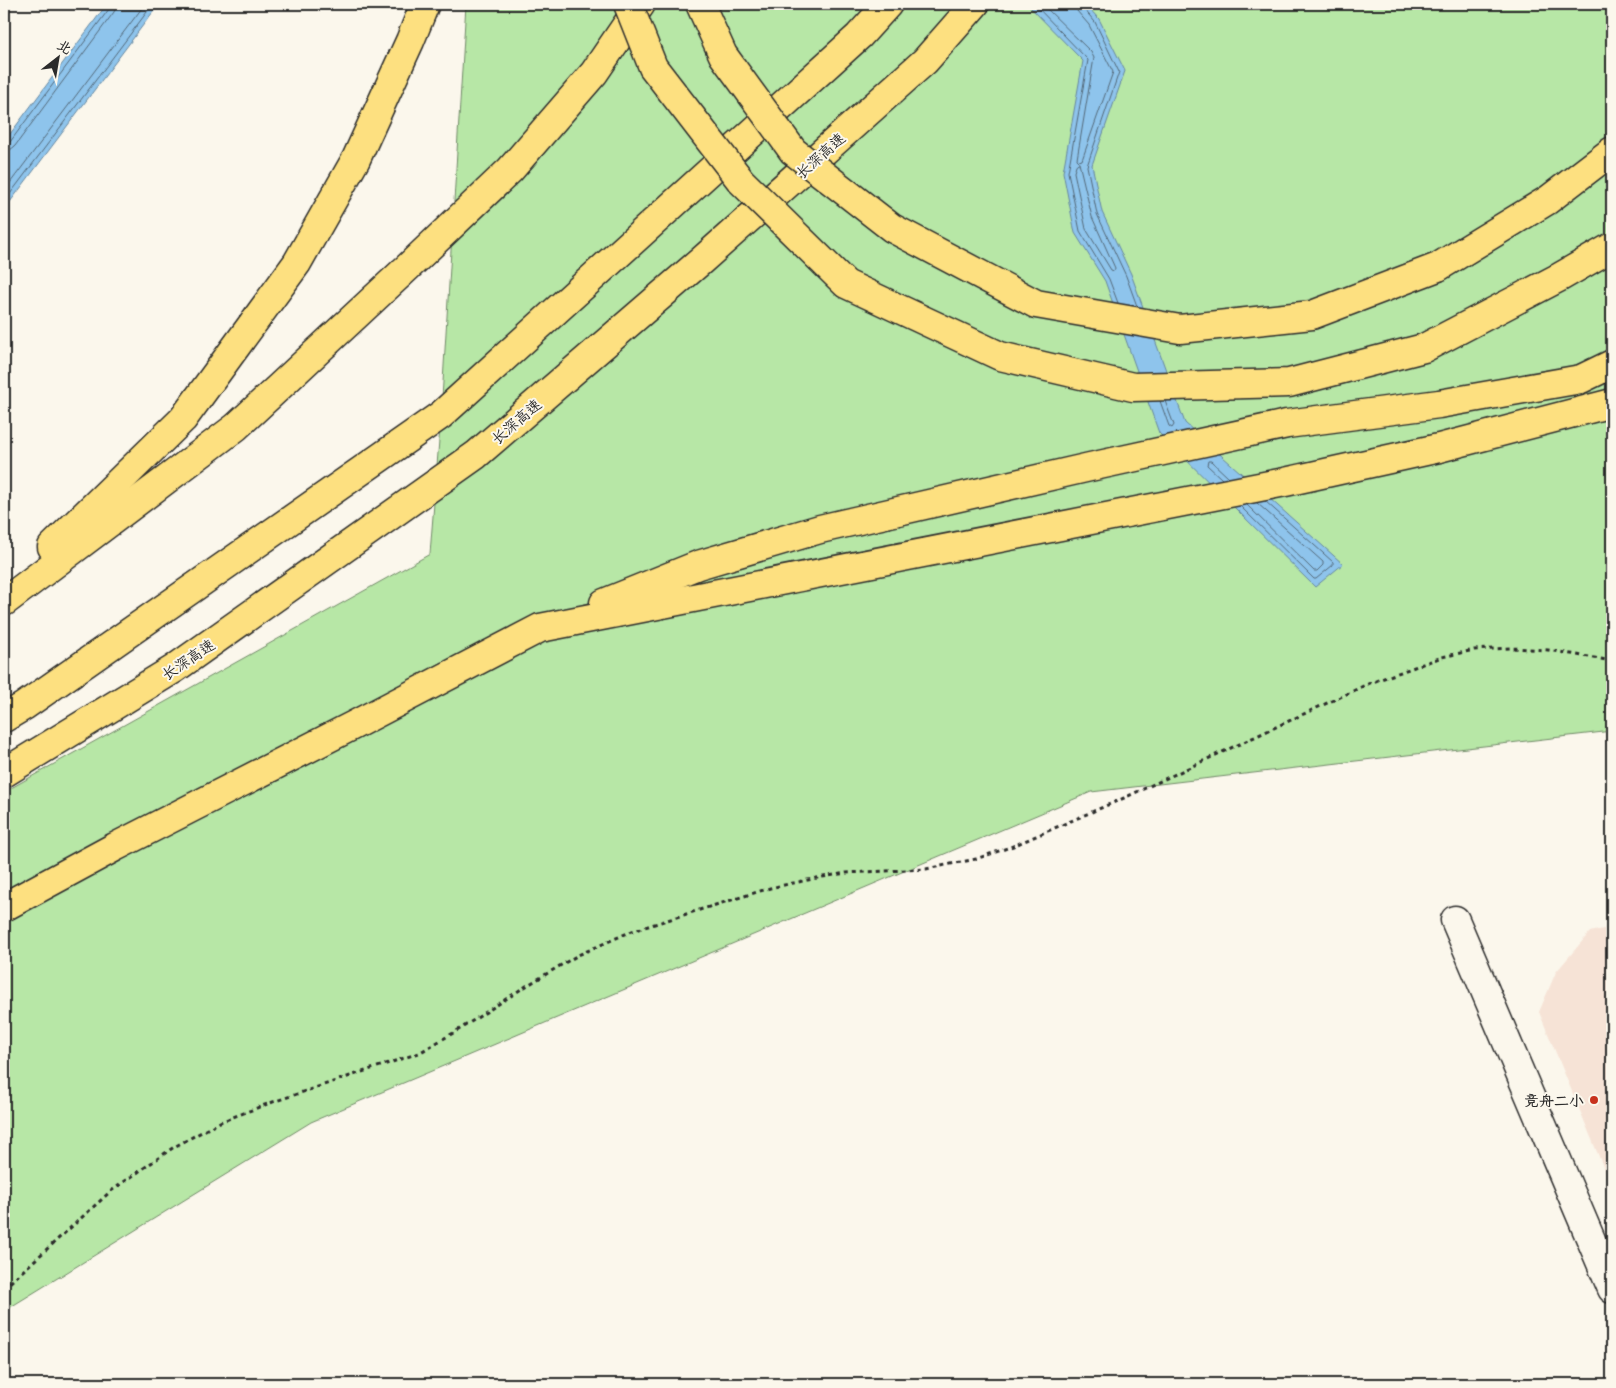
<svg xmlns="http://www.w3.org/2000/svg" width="1616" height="1388" font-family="Mali,'LXGW WenKai TC',sans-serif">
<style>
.built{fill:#f6e3d6}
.green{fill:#b7e7a6;stroke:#718968}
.water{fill:#8ec4ec;stroke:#66879f}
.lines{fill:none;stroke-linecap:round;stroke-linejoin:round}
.shore{stroke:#536878;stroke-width:1}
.minor-casing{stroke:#2b2b2b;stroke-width:31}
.motorway-casing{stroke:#2b2b2b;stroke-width:31}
.path{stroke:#2b2b2b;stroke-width:3;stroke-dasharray:4 4;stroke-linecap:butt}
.minor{stroke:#fbf7ec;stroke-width:28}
.motorway{stroke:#fde080;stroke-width:28}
.motorway-bridge-casing{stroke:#2b2b2b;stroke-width:31;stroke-linecap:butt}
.motorway-bridge{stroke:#fde080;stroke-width:28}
.poi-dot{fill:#c8321e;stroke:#fbf7ec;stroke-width:2}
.labels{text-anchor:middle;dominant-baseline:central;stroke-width:4;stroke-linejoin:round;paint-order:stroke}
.street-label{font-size:15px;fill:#2b2b2b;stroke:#fbf7ec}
.poi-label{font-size:15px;font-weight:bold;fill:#2b2b2b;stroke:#fbf7ec;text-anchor:end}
</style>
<rect width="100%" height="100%" fill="#fbf7ec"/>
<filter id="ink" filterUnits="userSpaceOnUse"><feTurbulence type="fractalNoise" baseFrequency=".02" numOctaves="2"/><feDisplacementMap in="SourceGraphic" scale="10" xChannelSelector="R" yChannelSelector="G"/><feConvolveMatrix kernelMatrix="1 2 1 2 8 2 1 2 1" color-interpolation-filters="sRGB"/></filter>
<g filter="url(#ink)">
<path class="built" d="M1612 927V1188L1539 1012 1556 972 1590 932Z"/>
<path class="green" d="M466 4H1612V731L1091 792 311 1122 4 1311V792L430 554 441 415Z"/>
<g class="water">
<path d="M107 4H159L4 210V142Z"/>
<path d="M1027 4H1085L1099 19 1125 71 1092 165 1102 212 1131 274 1185 423 1343 564 1315 587 1159 433 1105 281 1075 233 1063 172 1083 61Z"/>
</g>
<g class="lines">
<g class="shore">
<path d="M1034 4 1088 60 1068 172 1080 231 1109 279 1118 303"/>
<path d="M1042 4 1091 52 1094 58 1077 159 1079 161 1082 160 1113 72 1089 25 1077 11 1076 4"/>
<path d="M1082 4 1083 8 1095 22 1119 72 1087 166 1097 214 1126 276 1137 306"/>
<path d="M4 145 10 142 109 9 111 4"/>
<path d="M4 151 10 150 15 146 114 12 117 4"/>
<path d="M1079 163 1092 217 1115 268 1114 271 1111 270 1086 229 1074 172 1076 165Z"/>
<path d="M4 191 145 4"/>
<path d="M4 202 153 4"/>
<path d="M1160 401 1169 426 1172 428 1174 425 1165 401"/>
<path d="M1222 479 1207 465 1208 461H1211L1229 478"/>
<path d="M1247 505 1314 571H1317L1323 565V562L1257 503"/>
<path d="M1240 506 1314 579H1316L1333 565V562L1265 501"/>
</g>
<g class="minor-casing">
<path id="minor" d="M1455 920 1612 1289"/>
</g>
<g class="motorway-casing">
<g id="motorway">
<path d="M1438 267 1548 200 1612 151"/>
<path d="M52 547 183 419 297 263 356 159 410 41 425 4"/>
<path d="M4 602 236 427 408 267 510 170 594 73 641 4"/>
<path d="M604 603 698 565 820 529 1090 467 1287 424 1439 404 1581 379 1612 364"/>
<path d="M4 718 24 706 441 415 859 36 888 4"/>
<path d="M4 773 174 669 476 455 701 261 925 61 975 4"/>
<path d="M4 907 115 847 354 725 540 628 1285 482 1439 448 1612 403"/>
</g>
</g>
<path class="path" d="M4 1288 111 1191 174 1147 220 1122 270 1103 419 1053 460 1029 523 988 578 955 632 931 770 888 817 878 846 873 926 869 976 859 1013 846 1124 798 1370 683 1442 657 1474 650 1511 648 1548 650 1612 661"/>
<use href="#minor" class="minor"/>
<use href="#motorway" class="motorway"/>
<g class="motorway-bridge-casing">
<g id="motorway-bridge">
<path d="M628 4 653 67 741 181 846 284 1000 356 1133 387 1289 383 1424 348 1560 277 1612 247"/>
<path d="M700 4 723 55 793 151 892 228 1036 304 1180 329 1312 315 1438 267"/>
</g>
</g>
<use href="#motorway-bridge" class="motorway-bridge"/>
</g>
</g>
<circle class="poi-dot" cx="1594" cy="1100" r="5"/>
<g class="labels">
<g class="street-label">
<text transform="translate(820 155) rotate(-42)">长深高速</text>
<text transform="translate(516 421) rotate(-41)">长深高速</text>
<text transform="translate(188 659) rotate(-34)">长深高速</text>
</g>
<g class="poi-label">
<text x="1584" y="1100">竞舟二小</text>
</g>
</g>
<rect width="1616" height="1388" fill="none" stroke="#fbf7ec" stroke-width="20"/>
<rect x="10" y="10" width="1596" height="1368" fill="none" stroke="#2b2b2b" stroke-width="2" filter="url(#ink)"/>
<g transform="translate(58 58) rotate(31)" stroke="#fbf7ec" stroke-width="4" paint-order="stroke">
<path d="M0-4L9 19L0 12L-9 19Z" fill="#2b2b2b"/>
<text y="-8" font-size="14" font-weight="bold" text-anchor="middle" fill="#2b2b2b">北</text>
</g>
</svg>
